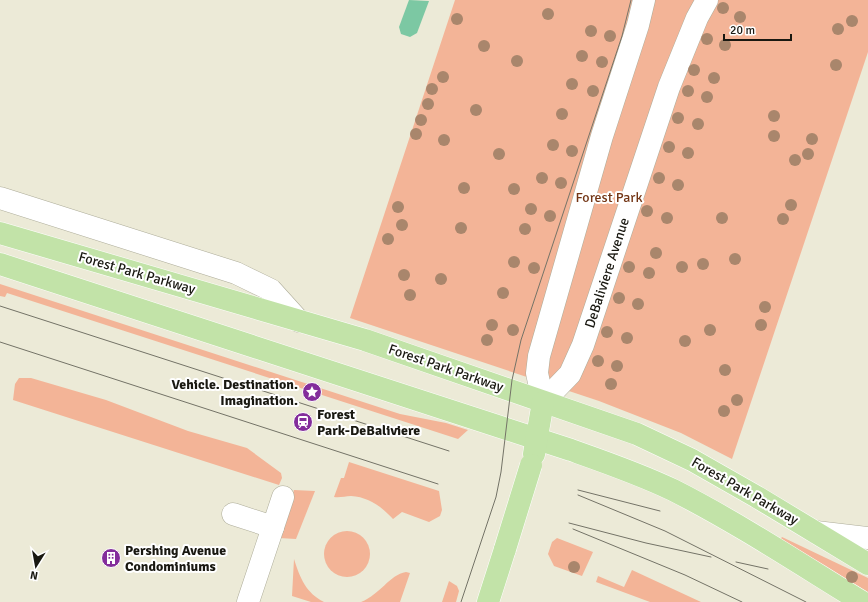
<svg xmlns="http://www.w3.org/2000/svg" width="868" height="602" font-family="Signika,sans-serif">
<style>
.green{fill:#f3b497}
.water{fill:#7cc8a3}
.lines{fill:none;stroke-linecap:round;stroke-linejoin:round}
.minor-casing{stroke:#adac99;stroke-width:23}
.major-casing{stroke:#fff;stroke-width:23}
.minor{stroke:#fff;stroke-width:22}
.major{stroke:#c2e3a8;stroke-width:22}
.tram{stroke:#747367;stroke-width:1}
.major-bridge-casing{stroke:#fff;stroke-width:23;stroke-linecap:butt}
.major-bridge{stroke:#c2e3a8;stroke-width:22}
.tree{fill:#a9866c}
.labels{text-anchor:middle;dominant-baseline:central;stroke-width:4;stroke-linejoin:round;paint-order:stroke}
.park-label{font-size:14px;fill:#733515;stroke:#fff}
.street-label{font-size:14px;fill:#191811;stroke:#fff}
.poi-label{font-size:14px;font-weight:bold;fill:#191811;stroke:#fff;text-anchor:start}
</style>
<rect width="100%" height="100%" fill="#ecead7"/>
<g class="green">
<path d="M455 0H868V52L732 459 681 433 599 401 350 318Z"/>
<path d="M0 284 400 414 446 423 468 430 458 439 7 293 5 297 0 296Z"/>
<path d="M19 378H31L106 400 188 431 247 448 281 473 282 478 279 485 13 400 15 384Z"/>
<path d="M349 462 439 491 442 510 440 516 429 522 402 512 393 519C381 506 368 497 351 496 345 496 340 498 334 497L341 478H344Z"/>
<path d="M294 490 315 491 296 539 279 538Z"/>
<circle cx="347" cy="554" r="23"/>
<path d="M782 537 868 578V592L780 540Z"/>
<path d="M557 538 593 552 582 576 554 566 548 554 552 542Z"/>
<path d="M294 559C300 578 306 593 324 602H311L292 596Z"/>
<path d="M632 570 701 602H650L596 582 598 576 624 587Z"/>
<path d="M406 572 410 573 400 602H361C381 594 389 575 406 572Z"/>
<path d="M449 581 457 586 459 591 456 602H442Z"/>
</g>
<path class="water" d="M409 0 429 1 417 33 410 37 401 34 399 27Z"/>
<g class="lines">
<g class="minor-casing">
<g id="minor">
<path d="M0 198 236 273 271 290 299 321"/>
<path d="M543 402 570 374 583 345 669 87 697 18 707 0"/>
<path d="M543 402 537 373 539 356 602 136 638 25 644 0"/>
<path d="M233 514 273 527"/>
<path d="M816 532 868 538"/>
<path d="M248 602 283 497"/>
</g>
</g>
<g class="major-casing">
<g id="major">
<path d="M0 233 365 340 637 434 692 460 757 497 868 564"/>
<path d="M0 264 571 450C605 462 640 474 673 490 738 523 800 564 862 602"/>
<path d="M534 454 543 402"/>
<path d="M488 602 505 549"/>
</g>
</g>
<use href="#minor" class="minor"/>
<use href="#major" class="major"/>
<g class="tram">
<path d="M0 306 449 451"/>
<path d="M0 342 438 484"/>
<path d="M578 490 660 511"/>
<path d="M578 495 665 531 806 602"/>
<path d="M569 523 646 543 711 557"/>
<path d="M573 529 685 575 742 602"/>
<path d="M736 562 768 569"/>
<path d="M461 602 496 497 501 472 512 380 521 340 622 36 631 0"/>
</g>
<g class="major-bridge-casing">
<path id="major-bridge" d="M505 549 531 465"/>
</g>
<use href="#major-bridge" class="major-bridge"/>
</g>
<g class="tree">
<circle cx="723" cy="8" r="6"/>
<circle cx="548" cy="14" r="6"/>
<circle cx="740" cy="17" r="6"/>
<circle cx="457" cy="19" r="6"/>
<circle cx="852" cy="21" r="6"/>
<circle cx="838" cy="29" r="6"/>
<circle cx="591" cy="31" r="6"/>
<circle cx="610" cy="36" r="6"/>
<circle cx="707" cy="39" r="6"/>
<circle cx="725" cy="45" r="6"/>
<circle cx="484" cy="46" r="6"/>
<circle cx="582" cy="56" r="6"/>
<circle cx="517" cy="61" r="6"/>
<circle cx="602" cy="62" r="6"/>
<circle cx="836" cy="65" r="6"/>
<circle cx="694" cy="70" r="6"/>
<circle cx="443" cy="77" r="6"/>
<circle cx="714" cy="78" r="6"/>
<circle cx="572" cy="84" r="6"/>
<circle cx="432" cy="89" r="6"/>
<circle cx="593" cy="91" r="6"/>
<circle cx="688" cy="91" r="6"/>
<circle cx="707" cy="97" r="6"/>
<circle cx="428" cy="104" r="6"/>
<circle cx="476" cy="110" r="6"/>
<circle cx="562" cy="114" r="6"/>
<circle cx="774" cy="116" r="6"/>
<circle cx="678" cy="118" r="6"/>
<circle cx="421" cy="120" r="6"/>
<circle cx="698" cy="124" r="6"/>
<circle cx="416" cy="134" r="6"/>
<circle cx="774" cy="136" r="6"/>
<circle cx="812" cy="139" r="6"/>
<circle cx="444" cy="140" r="6"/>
<circle cx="553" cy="145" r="6"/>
<circle cx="669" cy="147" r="6"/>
<circle cx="572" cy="151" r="6"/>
<circle cx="688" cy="153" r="6"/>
<circle cx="499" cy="154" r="6"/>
<circle cx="808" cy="154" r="6"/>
<circle cx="795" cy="160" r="6"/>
<circle cx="542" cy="178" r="6"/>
<circle cx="659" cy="178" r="6"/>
<circle cx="561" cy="183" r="6"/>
<circle cx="678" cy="185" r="6"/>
<circle cx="464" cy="188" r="6"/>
<circle cx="514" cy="189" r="6"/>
<circle cx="791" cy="205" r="6"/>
<circle cx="398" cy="207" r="6"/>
<circle cx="531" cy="209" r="6"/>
<circle cx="647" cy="211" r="6"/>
<circle cx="550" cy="216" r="6"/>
<circle cx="667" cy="218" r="6"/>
<circle cx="722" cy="218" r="6"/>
<circle cx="783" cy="219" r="6"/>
<circle cx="402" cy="225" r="6"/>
<circle cx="461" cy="228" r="6"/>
<circle cx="525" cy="229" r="6"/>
<circle cx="388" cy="239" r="6"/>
<circle cx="656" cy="253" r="6"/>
<circle cx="735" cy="259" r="6"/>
<circle cx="514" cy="262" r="6"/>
<circle cx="703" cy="264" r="6"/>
<circle cx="629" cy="267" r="6"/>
<circle cx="682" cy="267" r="6"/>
<circle cx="534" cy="268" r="6"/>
<circle cx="649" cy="273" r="6"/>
<circle cx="404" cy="275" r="6"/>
<circle cx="441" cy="279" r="6"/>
<circle cx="503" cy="293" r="6"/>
<circle cx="410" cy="295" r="6"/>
<circle cx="619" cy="298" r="6"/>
<circle cx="638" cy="304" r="6"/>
<circle cx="765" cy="307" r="6"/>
<circle cx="492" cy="325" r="6"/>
<circle cx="761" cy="325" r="6"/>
<circle cx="513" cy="330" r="6"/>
<circle cx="710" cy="330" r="6"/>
<circle cx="607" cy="332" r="6"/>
<circle cx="627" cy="338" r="6"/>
<circle cx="487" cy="340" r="6"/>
<circle cx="685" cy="341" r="6"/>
<circle cx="598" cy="361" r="6"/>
<circle cx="617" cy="366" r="6"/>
<circle cx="725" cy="370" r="6"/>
<circle cx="611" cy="384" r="6"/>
<circle cx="737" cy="400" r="6"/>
<circle cx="724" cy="411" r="6"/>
<circle cx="574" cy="567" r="6"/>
<circle cx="852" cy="577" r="6"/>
</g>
<defs>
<g id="sight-disc" transform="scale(1)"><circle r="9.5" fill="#832d9b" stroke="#fff"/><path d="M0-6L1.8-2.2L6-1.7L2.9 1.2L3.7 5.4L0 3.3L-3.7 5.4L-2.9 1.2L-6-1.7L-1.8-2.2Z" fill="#fff"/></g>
<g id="station-disc" transform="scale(1)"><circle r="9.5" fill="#832d9b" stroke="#fff"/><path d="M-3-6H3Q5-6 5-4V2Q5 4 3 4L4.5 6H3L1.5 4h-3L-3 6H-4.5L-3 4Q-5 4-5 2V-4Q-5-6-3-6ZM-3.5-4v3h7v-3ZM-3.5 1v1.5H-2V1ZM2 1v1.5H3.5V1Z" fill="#fff"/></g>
<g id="building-disc" transform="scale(1)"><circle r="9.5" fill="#832d9b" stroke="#fff"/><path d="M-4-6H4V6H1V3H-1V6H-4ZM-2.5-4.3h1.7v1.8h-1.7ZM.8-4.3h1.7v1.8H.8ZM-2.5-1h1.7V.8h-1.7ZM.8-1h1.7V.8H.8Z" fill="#fff"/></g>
</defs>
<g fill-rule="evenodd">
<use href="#sight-disc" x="312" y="392"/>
<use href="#station-disc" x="303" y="422"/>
<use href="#building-disc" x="111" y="558"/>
</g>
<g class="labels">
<g class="park-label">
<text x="609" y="197">Forest Park</text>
</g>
<g class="street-label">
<text transform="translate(137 273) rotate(16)">Forest Park Parkway</text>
<text transform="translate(607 273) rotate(-72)">DeBaliviere Avenue</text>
<text transform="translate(446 368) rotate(19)">Forest Park Parkway</text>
<text transform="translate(745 491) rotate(30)">Forest Park Parkway</text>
</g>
<g class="poi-label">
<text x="298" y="384" text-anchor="end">Vehicle. Destination.<tspan x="298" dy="16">Imagination.</tspan></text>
<text x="317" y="414">Forest<tspan x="317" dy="16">Park-DeBaliviere</tspan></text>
<text x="125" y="550">Pershing Avenue<tspan x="125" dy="16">Condominiums</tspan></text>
</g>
</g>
<g transform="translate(36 566) rotate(191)" stroke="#ffffff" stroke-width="3" paint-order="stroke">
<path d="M0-3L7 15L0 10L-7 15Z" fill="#191811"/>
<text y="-6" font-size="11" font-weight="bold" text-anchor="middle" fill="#191811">N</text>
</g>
<path d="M724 34v6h67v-6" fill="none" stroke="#191811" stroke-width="2"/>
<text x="730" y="34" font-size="12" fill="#191811" stroke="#ffffff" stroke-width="3" paint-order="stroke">20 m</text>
</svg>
